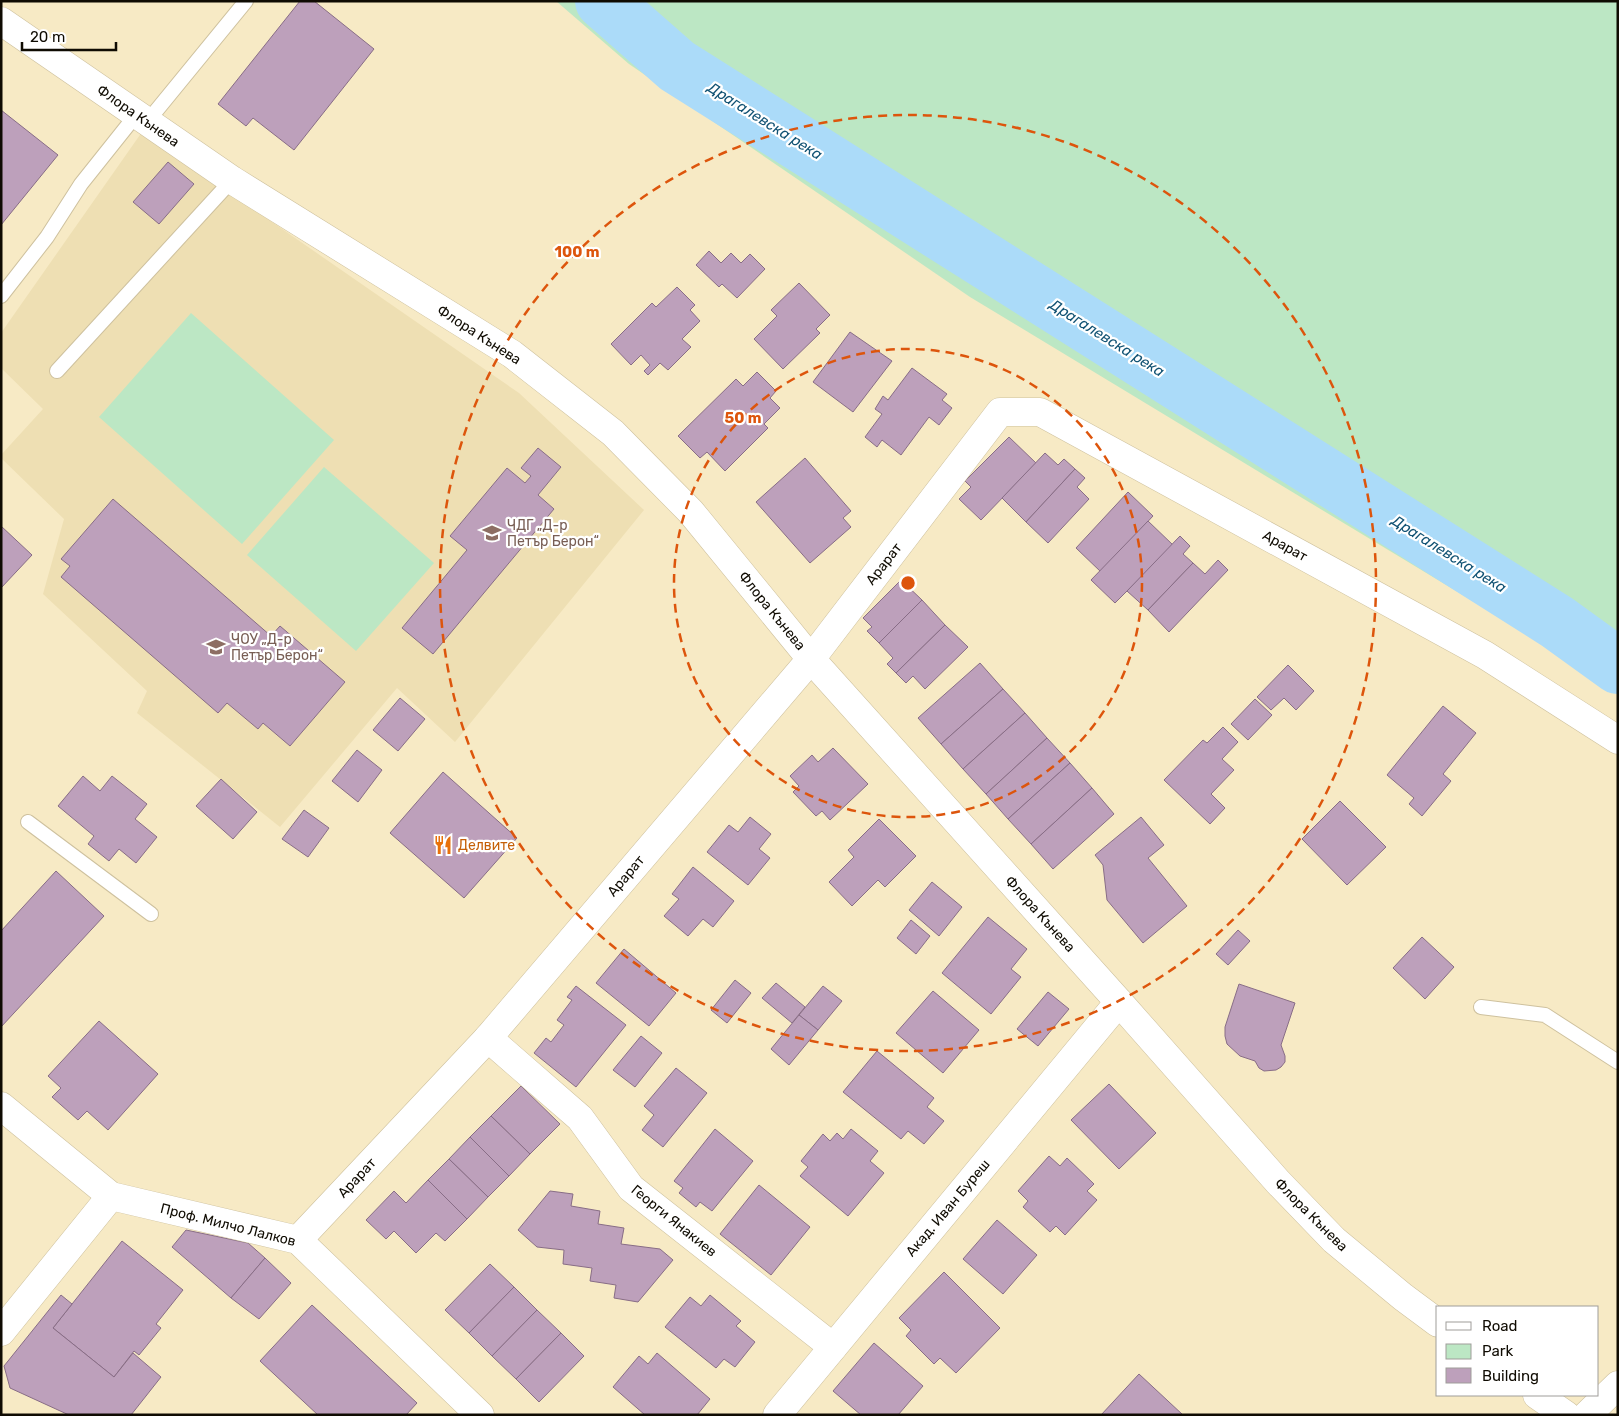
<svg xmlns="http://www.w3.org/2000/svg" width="1619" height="1416" font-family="Rubik,sans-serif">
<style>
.built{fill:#eedfb3}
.green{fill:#bce7c4}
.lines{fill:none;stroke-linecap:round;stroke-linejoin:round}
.river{stroke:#abdbf9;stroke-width:56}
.building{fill:#bda0bb;stroke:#886d86}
.service-casing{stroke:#cec19e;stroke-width:16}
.minor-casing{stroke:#cec19e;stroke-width:29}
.service{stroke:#fff;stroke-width:14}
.minor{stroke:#fff;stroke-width:28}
.ring{fill:none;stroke:#dd550c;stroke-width:2.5;stroke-dasharray:9 6}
.labels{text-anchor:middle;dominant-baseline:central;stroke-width:4.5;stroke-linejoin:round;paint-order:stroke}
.street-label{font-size:14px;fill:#0f0b02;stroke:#fff}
.education-label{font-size:14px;fill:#785e54;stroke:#fff;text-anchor:start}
.food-label{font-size:14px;fill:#c56008;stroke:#fff;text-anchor:start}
.water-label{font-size:15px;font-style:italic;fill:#125374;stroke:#fff}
.centre{fill:#dd550c;stroke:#fff;stroke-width:2.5}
.ring-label{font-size:15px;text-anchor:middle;font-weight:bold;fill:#dd550c;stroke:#fff;stroke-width:4.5;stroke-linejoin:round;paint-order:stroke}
</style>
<rect width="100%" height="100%" fill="#f7eac5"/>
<path class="built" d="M142 132 519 393 644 510 455 742 397 688 280 827 137 713 147 691 43 594 64 519 1 458V455L43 409 1 368V333Z"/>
<g class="green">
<path d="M556 1H1618V689L970 297 629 64Z"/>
<path d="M191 313 334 440 242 544 99 417Z"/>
<path d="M324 467 434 563 356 651 247 555Z"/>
</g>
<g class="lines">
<path class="river" d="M603 1 677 66 1557 622 1618 666"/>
</g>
<g class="building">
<path d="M300 1H314L374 49 294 150 253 118 246 126 218 104Z"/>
<path d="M1 110 58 155 1 225Z"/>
<path d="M168 162 194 184 159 224 133 202Z"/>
<path d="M709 251 721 263 731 253 741 263 750 254 765 269 737 298 722 284 719 287 696 265Z"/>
<path d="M799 283 830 315 816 329 820 333 783 369 754 339 777 316 771 310Z"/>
<path d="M677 287 695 305 690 310 700 321 682 339 691 347 668 370 660 363 648 375 644 371 650 365 641 355 631 365 611 344 652 303 656 307Z"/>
<path d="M850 332 892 361 853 412 813 382Z"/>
<path d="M912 368 947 394 942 400 952 408 939 425 929 417 901 455 882 440 877 447 865 437 882 414 875 409 883 396 888 400Z"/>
<path d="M757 372 776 391 770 398 780 408 764 424 768 428 725 471 707 452 700 458 678 436 736 379 743 386Z"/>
<path d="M1009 437 1036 463 981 520 959 499 971 487 965 481Z"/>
<path d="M538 448 561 467 538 495 554 509 433 654 402 628 467 550 450 536 507 468 525 483 531 476 521 468Z"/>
<path d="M1045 453 1058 465 1064 459 1075 469 1026 522 1002 498Z"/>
<path d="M805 458 851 511 843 518 851 527 810 563 756 502Z"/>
<path d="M1075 469 1085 478 1077 487 1089 499 1048 543 1026 522Z"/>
<path d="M1128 492 1153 516 1101 572 1076 548Z"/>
<path d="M113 499 271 636 280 626 345 682 290 746 263 723 258 729 227 703 218 713 61 577 70 566 61 559Z"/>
<path d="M1148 521 1173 545 1115 603 1091 580Z"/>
<path d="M1 526 32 555 1 588Z"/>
<path d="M1180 536 1190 546 1183 554 1193 563 1148 610 1127 591Z"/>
<path d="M1218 560 1228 570 1169 632 1148 610 1193 563 1205 574Z"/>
<path d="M901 580 922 600 879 643 867 631 872 627 863 618Z"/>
<path d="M922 600 945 625 896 673 887 664 893 658 879 643Z"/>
<path d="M945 625 968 647 925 689 913 676 906 683 896 673Z"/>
<path d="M980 663 1003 689 941 744 918 718Z"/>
<path d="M1288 665 1314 691 1296 710 1284 698 1271 710 1257 697Z"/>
<path d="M1003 689 1025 713 963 769 941 744Z"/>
<path d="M400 698 425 719 398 751 373 730Z"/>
<path d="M1255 699 1272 715 1248 740 1231 724Z"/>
<path d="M1443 706 1476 733 1443 774 1451 781 1422 816 1409 804 1414 798 1387 775Z"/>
<path d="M1025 713 1047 738 986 794 963 769Z"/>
<path d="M1223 727 1238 742 1222 759 1234 770 1211 794 1225 808 1210 824 1164 780 1203 740 1207 743Z"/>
<path d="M1047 738 1070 763 1008 819 986 794Z"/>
<path d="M833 748 868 784 830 820 822 811 816 816 793 792 799 786 790 776 812 755 818 762Z"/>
<path d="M357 750 382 770 358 802 332 781Z"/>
<path d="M1070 763 1092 788 1031 844 1008 819Z"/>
<path d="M443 772 517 838 464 898 390 833Z"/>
<path d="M83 776 100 791 112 776 147 804 135 819 157 837 136 863 119 849 109 861 88 844 94 836 58 806Z"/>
<path d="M221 779 257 812 233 839 196 806Z"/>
<path d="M1092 788 1114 814 1053 869 1031 844Z"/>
<path d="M1340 801 1386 847 1347 885 1302 839Z"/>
<path d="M304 810 329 828 308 857 282 839Z"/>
<path d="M750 817 771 834 759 849 770 858 748 885 707 852 729 825 738 832Z"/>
<path d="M1141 817 1164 845 1148 858 1187 906 1143 943 1107 900 1103 865 1095 855Z"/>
<path d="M879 819 916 856 885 887 878 880 852 906 829 882 854 857 848 850Z"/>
<path d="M693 867 734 901 713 927 703 919 688 936 664 916 679 899 672 894Z"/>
<path d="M56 871 104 916 1 1027V931Z"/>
<path d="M932 882 962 907 939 936 909 910Z"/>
<path d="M988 917 1027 949 1011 969 1021 977 991 1014 942 973Z"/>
<path d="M911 920 930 936 916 954 897 938Z"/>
<path d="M1238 930 1250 941 1228 965 1216 954Z"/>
<path d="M1422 937 1454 967 1425 999 1393 968Z"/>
<path d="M624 949 676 993 649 1026 596 983Z"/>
<path d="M735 980 751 993 727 1023 711 1010Z"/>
<path d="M776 983 805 1007 792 1023 762 998Z"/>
<path d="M1239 984 1295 1003 1281 1045 1285 1056V1062L1281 1067 1276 1070 1264 1071 1259 1068 1255 1061 1240 1056 1227 1044 1225 1036V1027Z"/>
<path d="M576 986 626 1025 576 1087 534 1053 546 1038 551 1042 564 1025 557 1020 572 1000 567 997Z"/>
<path d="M823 986 842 1001 818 1030 799 1015Z"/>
<path d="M933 991 979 1030 943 1073 896 1033Z"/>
<path d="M1048 992 1069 1009 1038 1046 1017 1029Z"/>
<path d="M799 1015 818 1030 789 1065 771 1049Z"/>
<path d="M99 1021 158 1074 108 1130 87 1111 78 1120 52 1097 61 1088 48 1076Z"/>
<path d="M641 1036 662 1053 635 1087 613 1070Z"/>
<path d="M877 1051 934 1098 927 1107 944 1121 924 1144 908 1131 901 1139 843 1092Z"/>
<path d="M676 1068 707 1093 663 1147 642 1130 654 1115 644 1106Z"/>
<path d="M1109 1084 1156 1133 1119 1169 1071 1120Z"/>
<path d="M521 1086 560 1124 530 1154 491 1116Z"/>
<path d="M491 1116 530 1154 509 1176 470 1137Z"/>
<path d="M715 1129 753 1161 712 1211 700 1202 696 1207 679 1193 683 1188 674 1181Z"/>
<path d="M851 1129 878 1151 870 1161 884 1173 848 1216 800 1176 808 1167 801 1161 823 1134 830 1141 837 1133 843 1139Z"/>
<path d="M470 1137 509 1176 488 1197 449 1159Z"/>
<path d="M1049 1156 1060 1166 1067 1158 1094 1184 1087 1191 1097 1200 1065 1235 1056 1226 1050 1232 1023 1207 1028 1201 1018 1191Z"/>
<path d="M449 1159 488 1197 467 1219 428 1180Z"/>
<path d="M428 1180 467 1219 445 1241 436 1233 416 1253 394 1231 386 1239 366 1220 394 1191 406 1203Z"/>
<path d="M759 1185 810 1227 771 1275 720 1234Z"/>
<path d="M550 1191 573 1194 571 1206 600 1211 598 1224 624 1228 621 1244 660 1249 673 1260 638 1302 614 1298 616 1285 590 1281 592 1268 563 1264 564 1250 537 1247 518 1230Z"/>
<path d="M997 1220 1037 1255 1003 1294 963 1259Z"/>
<path d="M186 1230 248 1243 265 1258 231 1298 172 1247Z"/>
<path d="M122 1241 183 1290 156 1324 161 1328 139 1355 134 1351 114 1377 53 1328Z"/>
<path d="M265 1258 291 1283 259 1319 231 1298Z"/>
<path d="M490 1264 514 1287 469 1333 445 1310Z"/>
<path d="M944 1272 1000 1328 956 1373 940 1358 934 1364 906 1336 911 1330 899 1318Z"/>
<path d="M514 1287 537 1310 492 1356 469 1333Z"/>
<path d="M61 1295 72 1304 53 1328 114 1377 133 1353 161 1377 131 1415H69L10 1388 4 1366Z"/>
<path d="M710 1295 741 1321 736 1326 755 1342 735 1367 724 1359 716 1368 665 1327 690 1297 701 1306Z"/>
<path d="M312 1305 417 1403 406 1415H318L260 1361Z"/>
<path d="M537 1310 561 1333 516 1379 492 1356Z"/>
<path d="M561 1333 584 1356 539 1402 516 1379Z"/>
<path d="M874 1343 923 1386 898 1415H861L833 1391Z"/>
<path d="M657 1353 710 1399 697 1415H645L613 1387 639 1356 648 1364Z"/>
<path d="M1139 1374 1183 1415H1101Z"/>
</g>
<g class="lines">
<g class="service-casing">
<g id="service">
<path d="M147 122 246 1"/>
<path d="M1 296 47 237 81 184 136 115"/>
<path d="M57 371 232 180"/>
<path d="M28 822 151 914"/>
<path d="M1481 1007 1545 1015 1618 1062"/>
</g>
</g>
<g class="minor-casing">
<g id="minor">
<path d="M1 21 232 180 512 354 613 433 691 512 811 659 1119 1002 1278 1182 1334 1240 1403 1297 1438 1323"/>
<path d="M488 1038 580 1118 631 1188 833 1347"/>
<path d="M1 1106 111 1196 298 1240 480 1415"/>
<path d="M298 1240 488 1038 811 659 1000 412H1040L1485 655 1618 740"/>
<path d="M1 1332 111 1196"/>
<path d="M1537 1395 1566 1415"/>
<path d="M777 1415 1119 1002"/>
<path d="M1587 1415 1618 1385"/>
</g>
</g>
<use href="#service" class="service"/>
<use href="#minor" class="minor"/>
</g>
<g class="ring">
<circle cx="908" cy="583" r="234"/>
<circle cx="908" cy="583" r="468"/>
</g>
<defs>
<g id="school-bare" transform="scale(1.5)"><path d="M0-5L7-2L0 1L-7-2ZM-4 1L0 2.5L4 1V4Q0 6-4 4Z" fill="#8d6e63" stroke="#fff" stroke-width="2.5" paint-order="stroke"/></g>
<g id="restaurant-bare" transform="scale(1.5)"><path d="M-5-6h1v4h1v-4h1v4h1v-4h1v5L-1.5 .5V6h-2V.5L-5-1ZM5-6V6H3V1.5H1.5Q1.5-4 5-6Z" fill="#e8710a" stroke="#fff" stroke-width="2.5" paint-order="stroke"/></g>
</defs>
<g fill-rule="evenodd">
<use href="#school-bare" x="492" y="533"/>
<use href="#school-bare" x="216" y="647"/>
<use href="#restaurant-bare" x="443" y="845"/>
</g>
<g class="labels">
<g class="street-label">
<text transform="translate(138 116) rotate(35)">Флора Кънева</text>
<text transform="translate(479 335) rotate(33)">Флора Кънева</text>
<text transform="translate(1285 546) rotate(29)">Арарат</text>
<text transform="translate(884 564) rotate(-52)">Арарат</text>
<text transform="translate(772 611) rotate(51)">Флора Кънева</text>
<text transform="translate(626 876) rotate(-50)">Арарат</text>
<text transform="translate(1040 914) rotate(48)">Флора Кънева</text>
<text transform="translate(357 1178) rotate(-47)">Арарат</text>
<text transform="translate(948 1208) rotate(-50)">Акад. Иван Буреш</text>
<text transform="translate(1311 1215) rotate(45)">Флора Кънева</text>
<text transform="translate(674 1221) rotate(39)">Георги Янакиев</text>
<text transform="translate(228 1225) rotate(14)">Проф. Милчо Лалков</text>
</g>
<g class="education-label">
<text x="507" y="525">ЧДГ „Д-р<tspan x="507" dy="16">Петър Берон“</tspan></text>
<text x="231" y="639">ЧОУ „Д-р<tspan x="231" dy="16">Петър Берон“</tspan></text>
</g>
<g class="food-label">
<text x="458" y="845">Делвите</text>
</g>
<g class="water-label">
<text transform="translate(765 121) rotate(32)">Драгалевска река</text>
<text transform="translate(1107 338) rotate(32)">Драгалевска река</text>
<text transform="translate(1449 554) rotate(32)">Драгалевска река</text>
</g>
</g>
<circle cx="908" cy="583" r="8" class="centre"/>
<g class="ring-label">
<text x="577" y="257">100 m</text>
<text x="743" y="423">50 m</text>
</g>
<rect width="1619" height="1416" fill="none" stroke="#0f0b02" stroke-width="5"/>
<rect x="1436" y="1306" width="162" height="90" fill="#ffffff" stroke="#9f9d9a"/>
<rect x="1446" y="1322" width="25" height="8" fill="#ffffff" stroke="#9f9d9a"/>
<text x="1482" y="1331" font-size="15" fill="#0f0b02">Road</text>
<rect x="1446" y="1344" width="25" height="15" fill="#bce7c4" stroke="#9f9d9a"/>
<text x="1482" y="1356" font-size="15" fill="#0f0b02">Park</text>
<rect x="1446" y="1368" width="25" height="15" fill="#bda0bb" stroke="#9f9d9a"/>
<text x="1482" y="1381" font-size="15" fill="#0f0b02">Building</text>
<path d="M22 42v8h94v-8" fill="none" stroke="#0f0b02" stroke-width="2.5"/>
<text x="30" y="42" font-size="15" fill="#0f0b02" stroke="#ffffff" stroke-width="4" paint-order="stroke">20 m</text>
</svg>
